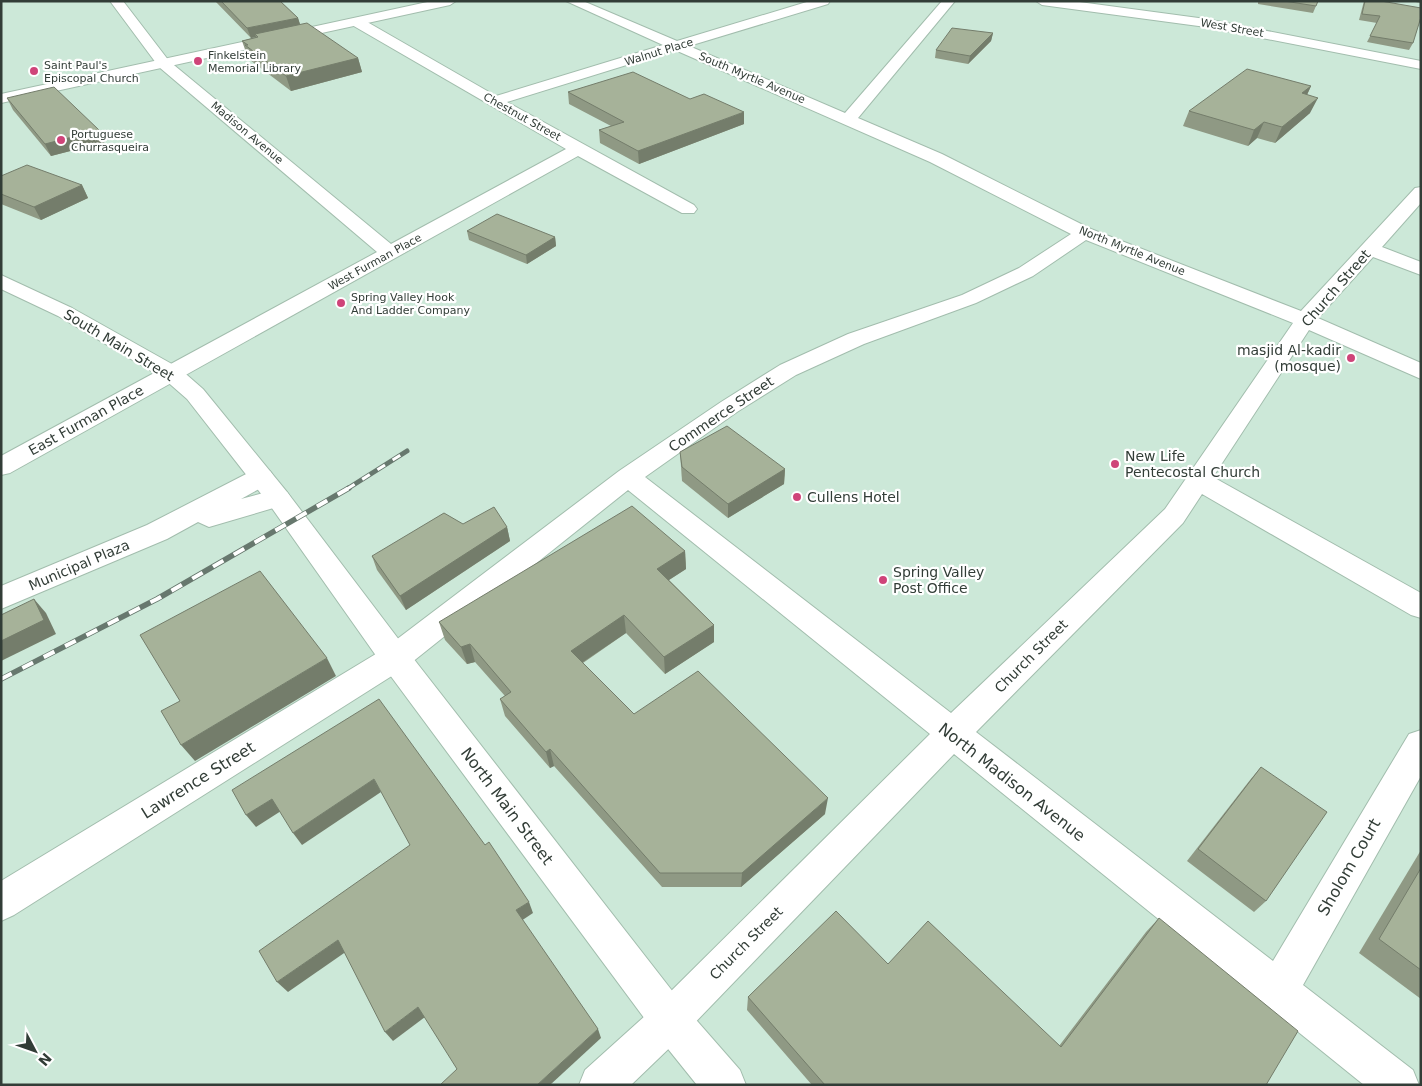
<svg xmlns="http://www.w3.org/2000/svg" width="1422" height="1086" font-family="'DejaVu Sans',sans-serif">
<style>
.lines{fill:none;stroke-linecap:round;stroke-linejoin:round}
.minor-casing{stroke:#a2bdad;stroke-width:2}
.major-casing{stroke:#a2bdad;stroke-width:2}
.minor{fill:#fff;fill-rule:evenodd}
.major{fill:#fff;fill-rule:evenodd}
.rail-far1-casing{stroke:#67786e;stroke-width:5}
.rail-casing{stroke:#67786e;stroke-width:5.5}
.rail-far1{stroke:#fff;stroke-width:3;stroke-dasharray:9;stroke-linecap:butt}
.rail{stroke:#fff;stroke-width:4;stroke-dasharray:12;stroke-linecap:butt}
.wall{fill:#8f9984}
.shaded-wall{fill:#747d6b}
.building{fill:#a6b299;stroke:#747d6b}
.poi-dot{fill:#cf4479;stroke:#fff;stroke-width:2}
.labels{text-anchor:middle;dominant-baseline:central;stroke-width:4.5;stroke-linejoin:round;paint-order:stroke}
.far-street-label{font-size:11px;fill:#323d37;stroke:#fff}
.far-poi-label{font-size:11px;fill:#323d37;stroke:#fff;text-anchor:start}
.street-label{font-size:14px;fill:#323d37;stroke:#fff}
.poi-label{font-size:14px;fill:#323d37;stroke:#fff;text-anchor:start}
.near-street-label{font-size:16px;fill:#323d37;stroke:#fff}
</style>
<rect width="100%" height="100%" fill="#cce8d8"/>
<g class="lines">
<g class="minor-casing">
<g id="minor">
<path d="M110 1H123L169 61 391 244 566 149 352 25 351 22 352 19H362L496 96 663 45 566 1H583L677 41 810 1H830L828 4 689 46 845 113 942 1H955L858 118 942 154 1091 229 1301 311 1415 188 1421 187V203L1382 247 1421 262V275L1373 257 1318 318 1421 363V379L1309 330 1213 477 1421 593V618L1411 615 1202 494 1183 523 976 732 1273 961 1409 734 1421 730V776L1303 985 1413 1070 1419 1085H1364L954 754 684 1034 631 1085H579L585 1070 656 1006 930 734 628 490 406 667 14 915 1 921V881L384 649 619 471 721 402 780 365 848 334 962 295 1019 268 1071 234 930 162 675 50 507 102 694 205 697 209 694 213H682L578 156 10 473 1 475V456L377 252 159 67ZM1086 240 1293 323 1165 509 951 713 645 477 737 412 796 375 864 344 976 303 1033 276Z"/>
<path d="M1036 1H1072L1206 19 1421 61V69L1206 27 1042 5Z"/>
<path d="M261 468 270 471 274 477 270 483 241 499 278 489 287 492 291 498 287 504 209 527 198 522 167 539 1 609V586L147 525 252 471Z"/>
</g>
</g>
<g class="major-casing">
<g id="major">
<path d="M432 1H456L450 5 1 103V94Z"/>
<path d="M1 275 72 308 179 368 203 389 287 492 406 649 684 1006 740 1070 746 1085H697L656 1034 384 667 269 504 187 399 163 378 58 316 1 289Z"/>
</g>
</g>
<use href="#minor" class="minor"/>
<use href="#major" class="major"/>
<g class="rail-far1-casing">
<path id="rail-far1" d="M347 489 407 451"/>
</g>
<g class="rail-casing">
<path id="rail" d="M1 679 157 599 349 488"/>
</g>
<use href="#rail-far1" class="rail-far1"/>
<use href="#rail" class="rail"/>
</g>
<g class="wall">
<path d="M215 1H280L298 18 300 25 358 58 362 72 291 91 250 60 249 56 247 55 242 41 256 37 251 38Z"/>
<path d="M1258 1H1318L1313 13 1258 4Z"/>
<path d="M1364 1H1381L1413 43 1409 50 1367 42 1377 23 1359 20Z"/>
<path d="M1410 1H1421V3Z"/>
<path d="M993 33 991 41 968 64 935 58 936 50Z"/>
<path d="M1311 86 1307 95 1310 113 1275 143 1257 138 1248 146 1183 126 1189 111Z"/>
<path d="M568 92 744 124 639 164 600 143 599 130 611 126 569 104Z"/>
<path d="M7 98 105 142 51 156 13 110Z"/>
<path d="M1 176 82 185 88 198 41 220 1 204Z"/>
<path d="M467 231 555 237 556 246 527 264 469 240Z"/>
<path d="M680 452 785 469 784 484 728 518 682 481Z"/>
<path d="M463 524 507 527 510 541 406 610 377 570 372 556Z"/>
<path d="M685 551 686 569 669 580 714 625V642L665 674 626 633 583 663 634 714 825 814 741 887H662L554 766 550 768 505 716 500 699 505 696 475 662 467 664 445 640 439 622Z"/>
<path d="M1261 767 1266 901 1254 912 1187 861 1250 780Z"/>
<path d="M1421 850V999L1359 953Z"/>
<path d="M1159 918 1266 1085H812L747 1010 748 997 888 964 1059 1046 1146 932Z"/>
</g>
<g class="shaded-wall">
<path d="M298 18 301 27 255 34 256 37 251 38 247 28Z"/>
<path d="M993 33 991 41 968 64 970 56Z"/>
<path d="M358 58 362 72 291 91 286 76Z"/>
<path d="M1311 86 1304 101 1302 93Z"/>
<path d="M1318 98 1310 113 1275 143 1282 127Z"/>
<path d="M744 112V124L639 164 638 151Z"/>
<path d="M1264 122 1257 138 1248 146 1254 130Z"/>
<path d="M99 130 105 142 51 156 45 144Z"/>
<path d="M82 185 88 198 41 220 34 207Z"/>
<path d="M555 237 556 246 527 264 526 255Z"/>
<path d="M785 469 784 484 728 518V504Z"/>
<path d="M507 527 510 541 406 610 400 596Z"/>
<path d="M685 551 686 569 658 587 657 569Z"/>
<path d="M34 599 46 613 56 634 1 661V641Z"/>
<path d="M624 615 626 633 574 668 571 651Z"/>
<path d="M714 625V642L665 674 664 657Z"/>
<path d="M470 644 475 662 467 664 461 647Z"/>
<path d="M327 658 336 676 195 761 181 745Z"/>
<path d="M550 749 554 766 550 768 546 752Z"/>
<path d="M374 779 381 792 302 845 293 833Z"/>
<path d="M828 798 825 814 741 887 742 873Z"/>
<path d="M272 799 281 811 256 827 246 815Z"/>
<path d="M529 902 533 913 521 921 516 910Z"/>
<path d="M338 940 347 951 288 992 277 982Z"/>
<path d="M418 1007 425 1017 393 1041 385 1032Z"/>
<path d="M598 1029 601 1038 550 1085H537Z"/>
</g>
<g class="building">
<path d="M221 1H280L298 18 247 28Z"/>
<path d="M1284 1H1318L1316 6Z"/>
<path d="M1365 1H1381L1421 8V17L1413 43 1370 36 1380 16 1362 14Z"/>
<path d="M307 23 358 58 286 76 245 45H248L242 41 258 37 255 34Z"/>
<path d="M952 28 993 33 970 56 936 50Z"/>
<path d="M1247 69 1311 86 1302 93 1318 98 1282 127 1264 122 1254 130 1189 111Z"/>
<path d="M633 72 690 99 704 94 744 112 638 151 599 130 624 122 568 92Z"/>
<path d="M54 87 99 130 45 144 7 98Z"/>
<path d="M27 165 82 185 34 207 1 194V176Z"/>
<path d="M497 214 555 237 526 255 467 231Z"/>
<path d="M727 426 785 469 728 504 682 467 680 452Z"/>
<path d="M632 506 685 551 657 569 714 625 664 657 624 615 571 651 634 714 698 671 828 798 742 873H660L550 749 546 752 500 699 511 692 470 644 461 647 439 622Z"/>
<path d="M494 507 507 527 400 596 372 556 444 513 463 524Z"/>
<path d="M260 571 327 658 181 745 161 711 180 701 140 635Z"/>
<path d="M34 599 44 620 1 641V615Z"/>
<path d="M379 699 485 845 489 842 529 902 516 910 598 1029 537 1085H440L457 1069 418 1007 385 1032 338 940 277 982 259 951 410 845 374 779 293 833 272 799 246 815 232 790Z"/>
<path d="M1261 767 1327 812 1266 901 1198 849Z"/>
<path d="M1421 868V970L1379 939Z"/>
<path d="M836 911 888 964 928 921 1061 1047 1159 918 1298 1031 1266 1085H825L748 997Z"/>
</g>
<g class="poi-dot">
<circle cx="198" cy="61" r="5"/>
<circle cx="34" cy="71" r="5"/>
<circle cx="61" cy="140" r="5"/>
<circle cx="341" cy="303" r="5"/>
<circle cx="1351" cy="358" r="5"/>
<circle cx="1115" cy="464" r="5"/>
<circle cx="797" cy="497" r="5"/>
<circle cx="883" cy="580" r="5"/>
</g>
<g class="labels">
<g class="far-street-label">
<text transform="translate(1232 28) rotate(10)">West Street</text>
<text transform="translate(659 52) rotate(-17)">Walnut Place</text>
<text transform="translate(752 78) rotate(23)">South Myrtle Avenue</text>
<text transform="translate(522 117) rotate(29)">Chestnut Street</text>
<text transform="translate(247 133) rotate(40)">Madison Avenue</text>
<text transform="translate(1132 251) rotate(22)">North Myrtle Avenue</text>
<text transform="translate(375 262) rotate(-29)">West Furman Place</text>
</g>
<g class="far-poi-label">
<text x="208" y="55">Finkelstein<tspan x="208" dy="13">Memorial Library</tspan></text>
<text x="44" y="65">Saint Paul's<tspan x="44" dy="13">Episcopal Church</tspan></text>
<text x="71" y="134">Portuguese<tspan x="71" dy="13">Churrasqueira</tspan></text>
<text x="351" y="297">Spring Valley Hook<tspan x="351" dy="13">And Ladder Company</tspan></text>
</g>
<g class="street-label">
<text transform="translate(1336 288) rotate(-49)">Church Street</text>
<text transform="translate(119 345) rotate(31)">South Main Street</text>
<text transform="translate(721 414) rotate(-34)">Commerce Street</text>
<text transform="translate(86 420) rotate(-29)">East Furman Place</text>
<text transform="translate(79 565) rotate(-23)">Municipal Plaza</text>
<text transform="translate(1031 656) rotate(-45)">Church Street</text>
<text transform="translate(746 943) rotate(-45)">Church Street</text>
</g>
<g class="poi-label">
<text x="1341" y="350" text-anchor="end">masjid Al-kadir<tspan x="1341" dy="16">(mosque)</tspan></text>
<text x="1125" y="456">New Life<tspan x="1125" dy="16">Pentecostal Church</tspan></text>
<text x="807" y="497">Cullens Hotel</text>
<text x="893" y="572">Spring Valley<tspan x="893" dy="16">Post Office</tspan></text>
</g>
<g class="near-street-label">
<text transform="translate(198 780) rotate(-32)">Lawrence Street</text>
<text transform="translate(1012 782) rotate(38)">North Madison Avenue</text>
<text transform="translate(507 806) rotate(53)">North Main Street</text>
<text transform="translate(1349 867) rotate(-60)">Sholom Court</text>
</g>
</g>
<rect width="1422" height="1086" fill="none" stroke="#323d37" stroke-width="5"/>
<g transform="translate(35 1051) rotate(131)" stroke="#ffffff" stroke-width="4" paint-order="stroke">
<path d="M0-4L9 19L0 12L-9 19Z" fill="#323d37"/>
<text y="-8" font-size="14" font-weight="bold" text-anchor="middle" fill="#323d37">N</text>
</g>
</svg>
